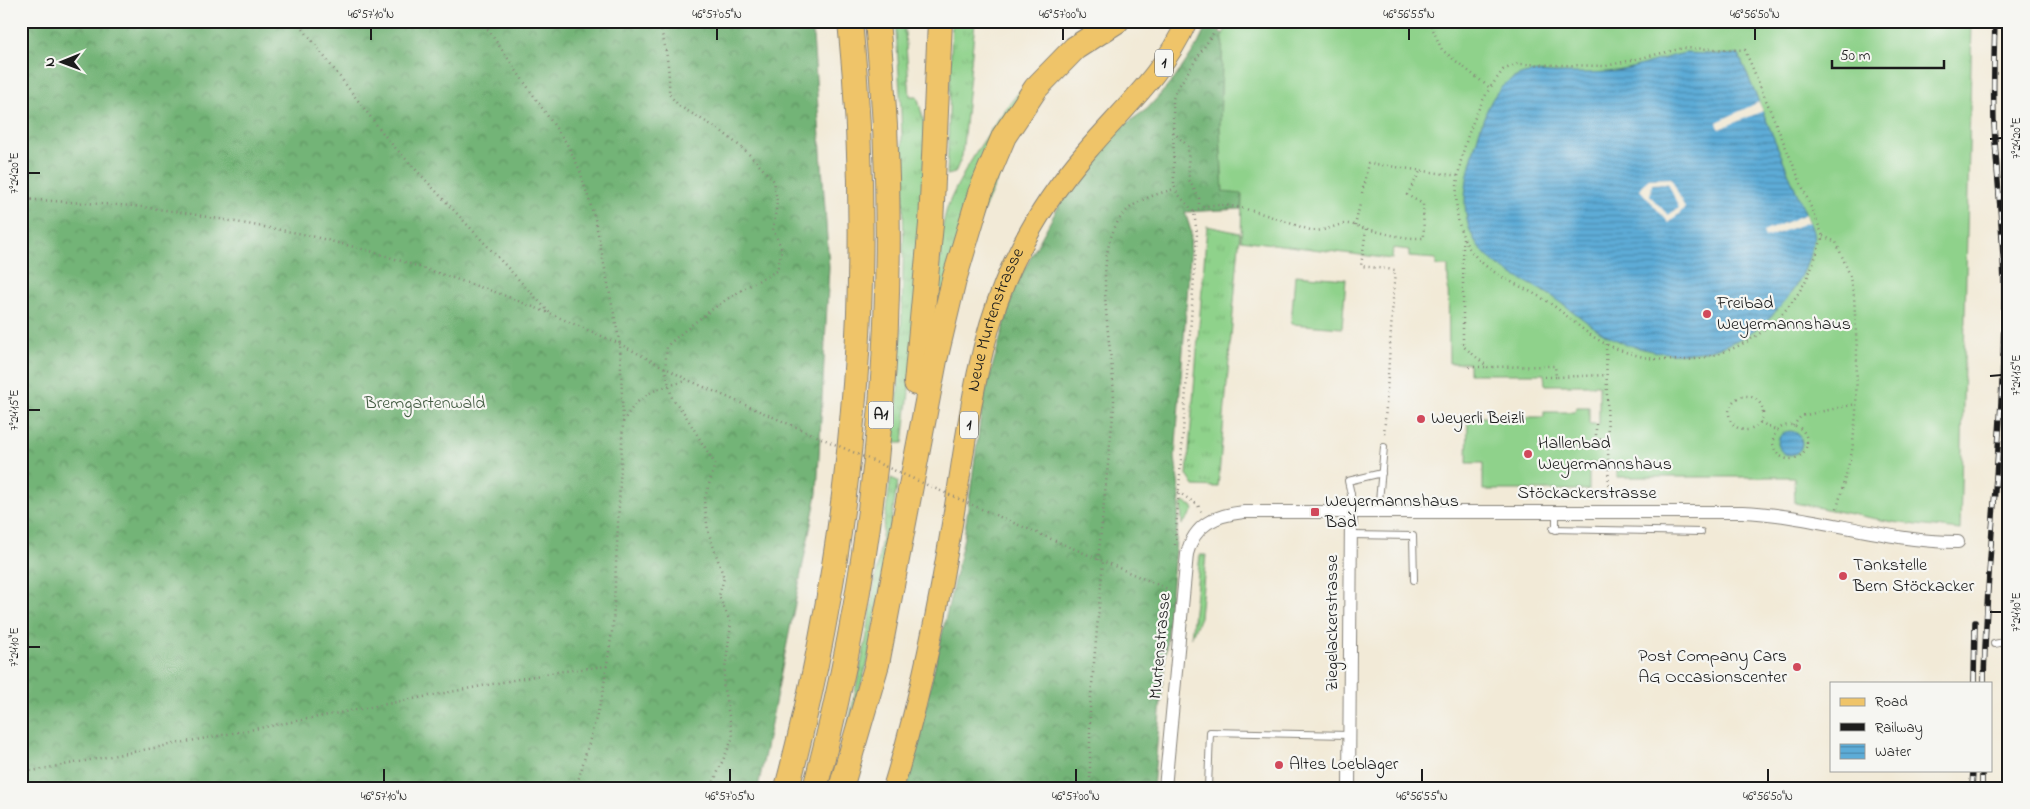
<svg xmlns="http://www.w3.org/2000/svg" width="2030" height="809" font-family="'Indie Flower',sans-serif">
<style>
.grass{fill:url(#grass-tufts);stroke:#567754}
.forest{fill:url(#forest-crowns);stroke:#48684a}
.pitch{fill:#8fd28b;stroke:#567754}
.water{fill:url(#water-rules);stroke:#3c647a}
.pier{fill:#f2ead7;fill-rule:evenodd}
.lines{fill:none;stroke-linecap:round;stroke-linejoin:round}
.lane-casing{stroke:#87837a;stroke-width:8}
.street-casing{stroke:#87837a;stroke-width:14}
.primary-casing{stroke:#87837a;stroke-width:22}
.highway-casing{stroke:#87837a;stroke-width:26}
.path{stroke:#87837a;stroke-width:2.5;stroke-dasharray:1 4;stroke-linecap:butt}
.lane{stroke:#fff;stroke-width:6}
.street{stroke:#fff;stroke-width:12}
.primary{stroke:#efc469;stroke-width:20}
.highway{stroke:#efc469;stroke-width:24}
.rail-casing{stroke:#1c1c1c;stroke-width:5.5}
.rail{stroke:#f6f6f2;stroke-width:4;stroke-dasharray:11;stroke-linecap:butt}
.path-bridge{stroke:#87837a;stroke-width:2.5;stroke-dasharray:1 4;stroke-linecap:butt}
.ticks{fill:none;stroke:#1c1c1c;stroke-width:2}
.poi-dot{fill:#d1495b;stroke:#f6f6f2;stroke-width:2}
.labels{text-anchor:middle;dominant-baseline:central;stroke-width:4.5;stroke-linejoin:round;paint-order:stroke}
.shield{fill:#f6f6f2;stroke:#5d5d5c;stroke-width:1}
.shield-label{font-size:16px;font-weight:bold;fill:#1c1c1c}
.poi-label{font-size:18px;fill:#1c1c1c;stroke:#f6f6f2;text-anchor:start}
.street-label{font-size:18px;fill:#1c1c1c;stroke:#f6f6f2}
.park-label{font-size:18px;fill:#445c43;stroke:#f6f6f2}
.neatline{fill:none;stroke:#1c1c1c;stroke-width:2}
.ticks-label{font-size:12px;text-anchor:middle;fill:#1c1c1c}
</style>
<defs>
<pattern id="grass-tufts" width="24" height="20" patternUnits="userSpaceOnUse" patternTransform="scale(1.25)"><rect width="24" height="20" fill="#8fd28b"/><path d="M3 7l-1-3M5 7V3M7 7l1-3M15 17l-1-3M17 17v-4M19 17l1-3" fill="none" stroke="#7bb477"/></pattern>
<pattern id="forest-crowns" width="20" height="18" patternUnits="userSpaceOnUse" patternTransform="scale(1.25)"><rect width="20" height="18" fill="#73b477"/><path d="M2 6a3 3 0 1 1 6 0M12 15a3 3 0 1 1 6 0" fill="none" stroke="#5e9261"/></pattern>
<pattern id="water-rules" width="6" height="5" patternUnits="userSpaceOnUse" patternTransform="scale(1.25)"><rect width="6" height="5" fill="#5dacd7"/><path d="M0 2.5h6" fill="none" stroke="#4c8bae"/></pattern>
</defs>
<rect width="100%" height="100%" fill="#f6f6f2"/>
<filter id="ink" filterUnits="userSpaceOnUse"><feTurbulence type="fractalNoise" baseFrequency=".02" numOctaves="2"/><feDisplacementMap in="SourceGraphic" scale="10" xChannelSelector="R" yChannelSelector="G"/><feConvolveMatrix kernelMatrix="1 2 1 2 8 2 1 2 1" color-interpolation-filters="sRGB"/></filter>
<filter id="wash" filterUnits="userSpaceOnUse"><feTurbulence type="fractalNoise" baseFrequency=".0096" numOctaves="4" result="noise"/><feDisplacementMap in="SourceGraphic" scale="20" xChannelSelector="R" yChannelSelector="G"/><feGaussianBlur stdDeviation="1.12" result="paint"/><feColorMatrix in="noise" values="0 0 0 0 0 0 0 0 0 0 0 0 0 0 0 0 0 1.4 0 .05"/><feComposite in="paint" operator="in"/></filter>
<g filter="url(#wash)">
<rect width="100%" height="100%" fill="#f2ead7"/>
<g class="grass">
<path d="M895 21H904L910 96H917L930 143 914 349 903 443H894C906 302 907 162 895 21Z"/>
<path d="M952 21 975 22 962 156 955 173 947 175Z"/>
<path d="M1070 40 1051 61 934 320 940 258 943 257 940 256C941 235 943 215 952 196 976 146 1026 74 1070 40Z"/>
<path d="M1207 226 1240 233 1218 487 1194 486 1187 475Z"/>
<path d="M891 478 898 481 868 662 846 734 866 640Z"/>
<path d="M1183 502 1192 506 1194 510 1182 525 1181 505Z"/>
<path d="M1200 555H1206L1200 617 1191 638Z"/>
</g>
<g class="forest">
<path d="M21 21H812L829 267 817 494 758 788H21Z"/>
<path d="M1208 23 1223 34 1220 127 1223 192 1242 193 1241 209 1185 212 1191 231 1190 257 1175 457 1180 497 1153 788H907L964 537 983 400 1015 286 1069 187 1118 129 1147 109 1175 78 1198 44Z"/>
</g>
<g class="pitch">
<path d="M1230 21H1972L1960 530 1892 522 1795 503 1794 477H1617V463H1589V490H1483V463H1467L1468 417H1544V412H1575L1576 407H1589V424H1599V385H1545L1544 374H1469V363H1449L1448 266H1436V259L1409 257V250L1393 248 1392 259 1241 240 1242 194 1223 192 1220 127 1223 34Z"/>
<path d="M1295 275 1346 279 1342 328 1291 324Z"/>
</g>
<g class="water">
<path d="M1685 53 1739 55 1815 236C1811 249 1808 265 1801 277 1761 349 1686 372 1612 338 1590 327 1573 310 1553 297 1523 278 1486 268 1471 233 1458 202 1469 167 1478 136 1484 115 1493 88 1514 78 1526 71 1540 72 1553 73 1578 73 1603 74 1628 69 1647 64 1665 57 1685 53Z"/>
<circle cx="1790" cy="443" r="12"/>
</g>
<g class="pier">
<path d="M1759 102 1763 111 1719 129 1717 122Z"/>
<path d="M1671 178 1685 208 1669 223 1640 190 1641 186 1649 179ZM1668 183 1679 208 1668 215 1650 196 1652 184Z"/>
<path d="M1806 214 1809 222 1765 238 1763 232Z"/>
</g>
</g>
<g filter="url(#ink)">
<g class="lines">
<g class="lane-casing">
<g id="lane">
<path d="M1379 501 1384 447"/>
<path d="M1351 512V494L1348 481 1382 473"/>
<path d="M1556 512V530"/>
<path d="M1553 529 1701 532"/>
<path d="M1351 535 1413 536 1414 580"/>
<path d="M1994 644 2009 641"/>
<path d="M1208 788 1210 732 1349 735"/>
</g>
</g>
<g class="street-casing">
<g id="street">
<path d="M1165 788 1187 554C1194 524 1216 515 1244 512H1742C1816 515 1885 542 1958 542"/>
<path d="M1349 788 1351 512"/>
</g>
</g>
<g class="primary-casing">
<g id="primary">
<path id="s1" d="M893 788C921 698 939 605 954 512 967 435 975 355 1005 282 1025 234 1053 190 1087 151 1123 109 1165 72 1187 21"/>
</g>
</g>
<g class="highway-casing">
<g id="highway">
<path d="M916 383 931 224 940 21"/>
<path d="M787 788C853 538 876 279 850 21"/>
<path d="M815 788C882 539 903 278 877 21"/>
<path d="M841 788 877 664 935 360 954 280 980 193 1004 136 1036 88 1075 48 1117 21"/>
</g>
</g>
<g class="path">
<path d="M297 21 389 141 550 313"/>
<path d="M482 21 567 144 579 168 595 219 620 344 623 422 613 625 602 697 576 788"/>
<path d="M658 21C666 45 670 69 669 94L679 106 720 130 747 152 774 181 777 202 773 230 782 249 777 271C736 291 701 315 667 346L665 369 672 398 684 413 715 464 704 501 708 531 724 578 719 596 731 624 723 684 733 737 711 788"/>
<path d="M1429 21 1442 50 1490 88 1503 70 1517 64 1606 66 1684 48 1745 50 1823 236C1818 250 1813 265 1807 278 1769 353 1682 381 1606 344 1583 333 1566 313 1545 300 1516 282 1476 271 1463 236 1445 194 1467 125 1490 88"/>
<path d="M1173 132 1188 146 1189 180 1199 198V207"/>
<path d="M1362 193 1368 163 1459 176"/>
<path d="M21 199 134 206 180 212 303 234 374 252 498 293 551 314 620 344 688 380 812 434"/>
<path d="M1194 212C1218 191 1284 223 1311 230 1324 233 1333 225 1345 224 1352 223 1361 228 1367 229 1387 234 1404 239 1424 238L1423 204 1407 195 1421 170"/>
<path d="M1355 226 1360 204"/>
<path d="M1366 229 1361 266 1395 270 1384 436"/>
<path d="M1823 236 1836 242 1849 273 1854 296 1857 352 1856 414 1852 452 1836 512"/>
<path d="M1463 238V346L1488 367 1555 366 1556 377 1607 375"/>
<path d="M1606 344 1609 498"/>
<path d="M1469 367H1486"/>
<path d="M1545 377H1556"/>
<circle cx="1746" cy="413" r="17"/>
<path d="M623 422C640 392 655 389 686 381"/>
<path d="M1760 422 1777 431"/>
<path d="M1596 424V440L1609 439"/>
<circle cx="1790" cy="442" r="17"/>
<path d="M1793 426 1801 416 1856 404"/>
<path d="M1178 492 1198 505 1201 512"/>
<path d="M986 511 1170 590"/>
<path d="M1175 545 1197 234 1194 212 1177 193 1174 185 1173 99 1175 92 1221 21"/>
<path d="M1098 560 1114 406C1115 354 1089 260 1121 217 1134 200 1156 194 1175 189"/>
<path d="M21 773 556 672 607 666"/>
<path d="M1090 788V707L1103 562"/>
</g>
<use href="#lane" class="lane"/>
<use href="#street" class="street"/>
<use href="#primary" class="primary"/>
<use href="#highway" class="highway"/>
<g class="rail-casing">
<g id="rail">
<path d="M1974 683 1975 622"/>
<path d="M1984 683C1986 556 2004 431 2004 305 2005 244 1997 184 1994 123 1993 89 1994 55 1995 21"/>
<path d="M1972 788 1973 770"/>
<path d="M1982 788V770"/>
</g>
</g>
<use href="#rail" class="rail"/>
<path class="path-bridge" d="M812 434 986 511"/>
</g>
</g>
<path class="ticks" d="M371 28V40M717 28V40M1063 28V40M1409 28V40M1755 28V40M1990 139 2002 138M28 173H40M1990 376 2002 375M28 410H40M1990 612H2002M28 647H40M384 769V782M730 769V782M1076 769V782M1422 769V782M1768 769V782"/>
<g class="poi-dot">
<circle cx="1707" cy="314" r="5"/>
<circle cx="1421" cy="419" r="5"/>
<circle cx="1528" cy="454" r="5"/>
<rect x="1310" y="507" width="10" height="10" rx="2.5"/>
<circle cx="1843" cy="576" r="5"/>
<circle cx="1797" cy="667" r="5"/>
<circle cx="1279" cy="765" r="5"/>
</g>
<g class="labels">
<g class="shield">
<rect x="1155" y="49.5" width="18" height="27" rx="4"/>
<rect x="868.5" y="401.5" width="25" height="27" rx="4"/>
<rect x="960" y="411.5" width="18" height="27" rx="4"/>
</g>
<g class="shield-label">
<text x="1164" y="63">1</text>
<text x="881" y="415">A1</text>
<text x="969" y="425">1</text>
</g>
<g class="poi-label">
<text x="1717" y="304">Freibad<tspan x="1717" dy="21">Weyermannshaus</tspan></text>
<text x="1431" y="419">Weyerli Beizli</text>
<text x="1538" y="444">Hallenbad<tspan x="1538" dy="21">Weyermannshaus</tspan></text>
<text x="1325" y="502">Weyermannshaus<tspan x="1325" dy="21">Bad</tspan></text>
<text x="1853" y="566">Tankstelle<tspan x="1853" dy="21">Bern Stöckacker</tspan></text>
<text x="1787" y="657" text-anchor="end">Post Company Cars<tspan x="1787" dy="21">AG Occasionscenter</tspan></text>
<text x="1289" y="765">Altes Loeblager</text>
</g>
<g class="street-label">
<text stroke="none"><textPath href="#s1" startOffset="480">Neue Murtenstrasse</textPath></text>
<text x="1587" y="494">Stöckackerstrasse</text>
<text transform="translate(1333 623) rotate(-90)">Ziegelackerstrasse</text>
<text transform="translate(1161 646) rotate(-85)">Murtenstrasse</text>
</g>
<g class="park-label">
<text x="425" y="404">Bremgartenwald</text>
</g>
</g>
<rect width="2030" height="809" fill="none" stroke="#f6f6f2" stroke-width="55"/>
<rect x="1830" y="682" width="162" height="90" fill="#f6f6f2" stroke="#9f9f9c"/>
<rect x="1840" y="698" width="25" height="8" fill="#efc469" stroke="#9f9f9c"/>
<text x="1875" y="706" font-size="15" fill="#1c1c1c">Road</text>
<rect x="1840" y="723" width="25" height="8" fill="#1c1c1c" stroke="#9f9f9c"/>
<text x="1875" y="732" font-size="15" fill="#1c1c1c">Railway</text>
<rect x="1840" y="744" width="25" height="15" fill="url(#water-rules)" stroke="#9f9f9c"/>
<text x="1875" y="756" font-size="15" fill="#1c1c1c">Water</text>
<g transform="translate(62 62) rotate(269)" stroke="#f6f6f2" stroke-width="4" paint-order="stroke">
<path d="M0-4L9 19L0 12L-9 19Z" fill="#1c1c1c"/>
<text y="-8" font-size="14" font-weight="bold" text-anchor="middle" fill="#1c1c1c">N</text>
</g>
<path d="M1832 60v8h112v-8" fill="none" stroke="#1c1c1c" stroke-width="2.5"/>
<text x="1840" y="60" font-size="15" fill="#1c1c1c" stroke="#f6f6f2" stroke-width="4" paint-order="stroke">50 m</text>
<rect x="28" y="28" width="1974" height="754" class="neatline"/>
<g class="ticks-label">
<text x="371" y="18">46°57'10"N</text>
<text x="717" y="18">46°57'05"N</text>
<text x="1063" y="18">46°57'00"N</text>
<text x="1409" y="18">46°56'55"N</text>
<text x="1755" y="18">46°56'50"N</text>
<text transform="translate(2016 138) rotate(-90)" y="4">7°24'20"E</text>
<text transform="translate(14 173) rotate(-90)" y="4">7°24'20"E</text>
<text transform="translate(2016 375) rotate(-90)" y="4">7°24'15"E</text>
<text transform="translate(14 410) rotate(-90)" y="4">7°24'15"E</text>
<text transform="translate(2016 612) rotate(-90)" y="4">7°24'10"E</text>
<text transform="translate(14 647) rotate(-90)" y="4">7°24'10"E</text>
<text x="384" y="800">46°57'10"N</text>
<text x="730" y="800">46°57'05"N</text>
<text x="1076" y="800">46°57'00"N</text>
<text x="1422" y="800">46°56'55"N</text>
<text x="1768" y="800">46°56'50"N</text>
</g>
</svg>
